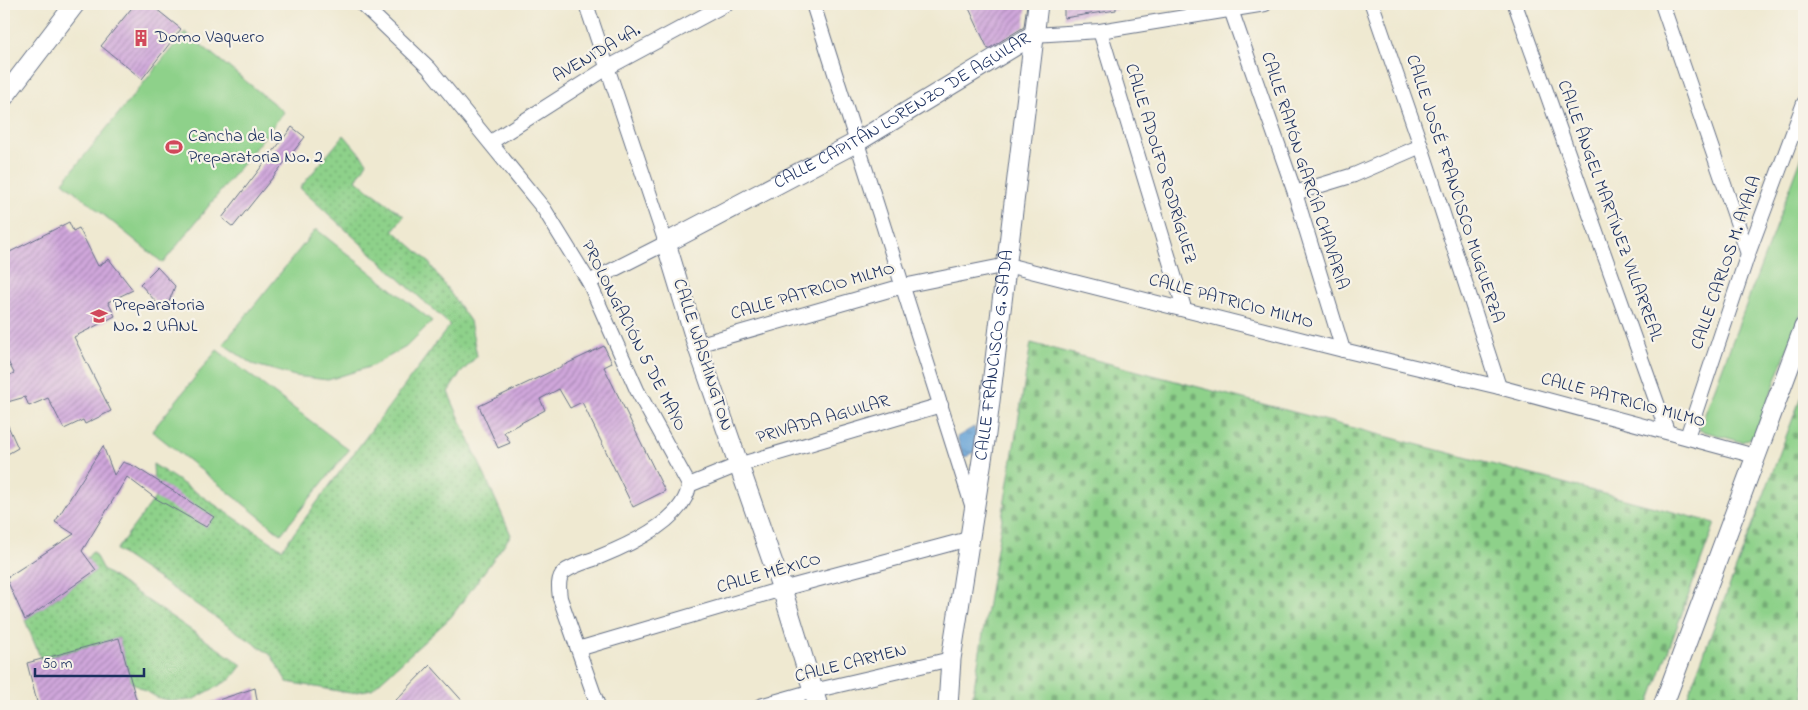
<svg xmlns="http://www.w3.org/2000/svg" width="1808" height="710" font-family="'Indie Flower',sans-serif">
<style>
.grass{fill:url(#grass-dots);stroke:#548074}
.cemetery{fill:url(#cemetery-stones);stroke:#548074}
.park{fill:#8ed18a;stroke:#548074}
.water{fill:url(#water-ripples);stroke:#40689a}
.building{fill:url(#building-hatch)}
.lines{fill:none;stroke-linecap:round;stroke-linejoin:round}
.street-casing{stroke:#657086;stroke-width:16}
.secondary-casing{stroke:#657086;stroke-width:21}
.street{stroke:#fff;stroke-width:14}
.secondary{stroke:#fff;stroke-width:19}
.labels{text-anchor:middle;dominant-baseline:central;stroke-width:4.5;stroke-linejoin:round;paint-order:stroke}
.poi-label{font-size:18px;fill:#1b2f5e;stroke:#f7f3e8;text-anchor:start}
.street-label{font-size:18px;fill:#1b2f5e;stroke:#f7f3e8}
</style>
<defs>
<pattern id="grass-dots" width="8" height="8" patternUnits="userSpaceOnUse" patternTransform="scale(1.25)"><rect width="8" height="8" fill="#8ed18a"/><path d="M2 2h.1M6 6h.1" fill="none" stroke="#73aa74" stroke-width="1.8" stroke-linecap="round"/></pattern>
<pattern id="cemetery-stones" width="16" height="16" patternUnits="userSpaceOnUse" patternTransform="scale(1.25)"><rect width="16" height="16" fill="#8ed18a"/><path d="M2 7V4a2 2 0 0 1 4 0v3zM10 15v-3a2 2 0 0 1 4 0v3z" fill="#73aa74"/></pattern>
<pattern id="water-ripples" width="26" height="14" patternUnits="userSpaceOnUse" patternTransform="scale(1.25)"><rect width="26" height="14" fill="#65a2d6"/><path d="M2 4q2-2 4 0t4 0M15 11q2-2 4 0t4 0" fill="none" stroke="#5284b1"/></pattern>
<pattern id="building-hatch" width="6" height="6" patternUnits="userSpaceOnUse" patternTransform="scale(1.25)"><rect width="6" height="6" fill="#d0a7db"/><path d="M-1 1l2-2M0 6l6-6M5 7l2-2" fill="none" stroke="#a888b5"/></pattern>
</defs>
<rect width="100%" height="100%" fill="#f7f3e8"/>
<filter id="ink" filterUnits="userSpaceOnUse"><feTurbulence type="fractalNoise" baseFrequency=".02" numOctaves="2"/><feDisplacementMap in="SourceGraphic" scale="10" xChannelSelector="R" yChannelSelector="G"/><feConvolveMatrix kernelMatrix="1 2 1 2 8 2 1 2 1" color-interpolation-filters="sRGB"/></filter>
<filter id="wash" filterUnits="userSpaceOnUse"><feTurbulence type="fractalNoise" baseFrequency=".0096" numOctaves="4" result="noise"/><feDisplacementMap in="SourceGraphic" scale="20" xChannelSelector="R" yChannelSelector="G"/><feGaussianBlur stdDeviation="1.12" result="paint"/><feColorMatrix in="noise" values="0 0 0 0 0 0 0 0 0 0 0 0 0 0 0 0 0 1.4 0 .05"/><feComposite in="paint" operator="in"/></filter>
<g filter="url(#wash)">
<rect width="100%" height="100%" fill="#efe9d1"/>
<g class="grass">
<path d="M344 135 367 162 356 180 404 216 393 230 427 260 470 321 477 356 459 375 448 392 511 535 451 617 372 689 350 693 287 682 271 655 116 550 155 498 153 464 282 549 450 325 300 188Z"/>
<path d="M93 551 103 570 242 665 231 679 192 700 172 701 158 698 131 682 119 638 41 659 25 620 95 571 87 558Z"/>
</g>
<g class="cemetery">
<path d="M1031 343 1715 523 1648 706H971Z"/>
<path d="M1804 389V706H1684Z"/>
</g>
<g class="park">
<path d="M185 32 284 112 163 263 63 182Z"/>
<path d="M1804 151V305L1755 436 1742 442 1699 430Z"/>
<path d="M316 229 432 321 406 347 372 366 328 380 295 376 252 364 223 344Z"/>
<path d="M217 350 349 450 281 534 152 431Z"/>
</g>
<path class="water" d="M974 427 978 450 964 458 957 437Z"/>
<g id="blocks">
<g class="building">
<path d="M135 4H150L181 29 142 79 101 46Z"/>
<path d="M967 4H1027L1024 27 988 49Z"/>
<path d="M1064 4H1116V10L1064 18Z"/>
<path d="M292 127 305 137 233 227 222 218Z"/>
<path d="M69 222 73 231 79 228 98 266 109 259 133 290 108 302 115 316 74 337 111 411 85 424 83 420 64 429 48 398 29 406 25 397 4 403V378L14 373 4 354V255Z"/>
<path d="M157 267 175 286 165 312 140 284Z"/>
<path d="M604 346 612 363 604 367 665 491 633 507 582 402 570 408 559 389 540 399 545 410 504 432 510 443 498 448 479 406Z"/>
<path d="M4 417 18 448 4 456Z"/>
<path d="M103 446 114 475 123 462 134 466 214 517 206 527 155 498 127 477 82 551 96 570 25 620 6 578 74 534 55 522Z"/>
<path d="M119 638 138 706H38L27 663Z"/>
<path d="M430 665 467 706H390Z"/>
<path d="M255 688 258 706H207L206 704Z"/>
</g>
</g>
</g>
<g filter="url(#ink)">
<use href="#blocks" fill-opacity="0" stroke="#657086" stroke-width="1"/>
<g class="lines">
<g class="street-casing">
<g id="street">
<path d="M362 4 429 68 544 209 589 282 637 390 689 485C685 520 629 545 599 557 589 561 573 565 564 572 557 578 559 590 560 598L598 706"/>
<path d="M586 4 666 243 589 282"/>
<path d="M813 4 973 508"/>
<path d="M1229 4 1295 193 1343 350"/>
<path d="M1372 4 1421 146 1499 387"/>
<path d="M1515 4 1667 431"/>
<path d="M1662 4 1748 254"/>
<path d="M1100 31 1184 308"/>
<path d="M1033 35 1100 31 1265 4"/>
<path d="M491 142 607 68 726 4"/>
<path d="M1295 193 1354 175 1421 146"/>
<path d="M697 345 903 286 1007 265 1343 350 1499 387 1755 456"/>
<path d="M1687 437 1748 254 1804 103"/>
<path d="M689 485 738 465 941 405"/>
<path d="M578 649 782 589 972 538"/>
<path d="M760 706 813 691 951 659"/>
</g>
</g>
<g class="secondary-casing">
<g id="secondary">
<path d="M4 97 75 4"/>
<path id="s1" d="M818 706 782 589 697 345 666 243 857 142 1033 35"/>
<path id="s2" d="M948 706 951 659 986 434 1038 4"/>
<path d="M1663 706 1804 327"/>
</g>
</g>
<use href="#street" class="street"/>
<use href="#secondary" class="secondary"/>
</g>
</g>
<defs>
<g id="building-bare" transform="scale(1.35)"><path d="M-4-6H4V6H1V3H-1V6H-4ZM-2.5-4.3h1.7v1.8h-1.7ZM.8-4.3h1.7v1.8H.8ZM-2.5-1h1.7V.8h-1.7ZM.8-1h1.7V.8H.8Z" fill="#d1495b" stroke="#f7f3e8" stroke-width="2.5" paint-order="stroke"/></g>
<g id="stadium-bare" transform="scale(1.35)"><path d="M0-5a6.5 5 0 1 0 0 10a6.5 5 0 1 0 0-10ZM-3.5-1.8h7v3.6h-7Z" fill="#d1495b" stroke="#f7f3e8" stroke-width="2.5" paint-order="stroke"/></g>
<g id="school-bare" transform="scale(1.35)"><path d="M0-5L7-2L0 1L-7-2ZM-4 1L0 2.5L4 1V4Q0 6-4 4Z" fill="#d1495b" stroke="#f7f3e8" stroke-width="2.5" paint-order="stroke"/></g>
</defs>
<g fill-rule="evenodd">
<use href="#building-bare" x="141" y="38"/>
<use href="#stadium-bare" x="174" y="147"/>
<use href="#school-bare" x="99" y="316"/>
</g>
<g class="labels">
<g class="poi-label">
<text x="155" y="38">Domo Vaquero</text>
<text x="188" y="137">Cancha de la<tspan x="188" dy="21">Preparatoria No. 2</tspan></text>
<text x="113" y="306">Preparatoria<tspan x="113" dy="21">No. 2 UANL</tspan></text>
</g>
<g class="street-label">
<text transform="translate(597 54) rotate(-30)">AVENIDA 4A.</text>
<text stroke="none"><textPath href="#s1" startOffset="758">CALLE CAPITÁN LORENZO DE AGUILAR</textPath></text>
<text transform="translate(1160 164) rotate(73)">CALLE ADOLFO RODRÍGUEZ</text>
<text transform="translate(1304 171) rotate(72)">CALLE RAMÓN GARCÍA CHAVARIA</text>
<text transform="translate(1454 189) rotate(72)">CALLE JOSÉ FRANCISCO MUGUERZA</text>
<text transform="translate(1609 211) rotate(70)">CALLE ÁNGEL MARTÍNEZ VILLARREAL</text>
<text transform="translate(1727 263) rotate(-71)">CALLE CARLOS M. AYALA</text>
<text transform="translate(813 292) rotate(-16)">CALLE PATRICIO MILMO</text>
<text transform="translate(1231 302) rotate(15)">CALLE PATRICIO MILMO</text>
<text transform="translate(633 336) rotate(63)">PROLONGACIÓN 5 DE MAYO</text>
<text transform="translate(702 355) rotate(72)">CALLE WASHINGTON</text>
<text stroke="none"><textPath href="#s2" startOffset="354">CALLE FRANCISCO G. SADA</textPath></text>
<text transform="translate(1623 401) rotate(15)">CALLE PATRICIO MILMO</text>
<text transform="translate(823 420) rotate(-16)">PRIVADA AGUILAR</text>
<text transform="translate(769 574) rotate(-16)">CALLE MÉXICO</text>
<text transform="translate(851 664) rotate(-14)">CALLE CARMEN</text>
</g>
</g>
<rect width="1808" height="710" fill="none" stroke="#f7f3e8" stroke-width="20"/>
<path d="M35 668v8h109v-8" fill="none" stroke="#1b2f5e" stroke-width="2.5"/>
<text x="42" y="668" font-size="15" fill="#1b2f5e" stroke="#f7f3e8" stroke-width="4" paint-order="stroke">50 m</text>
</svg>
